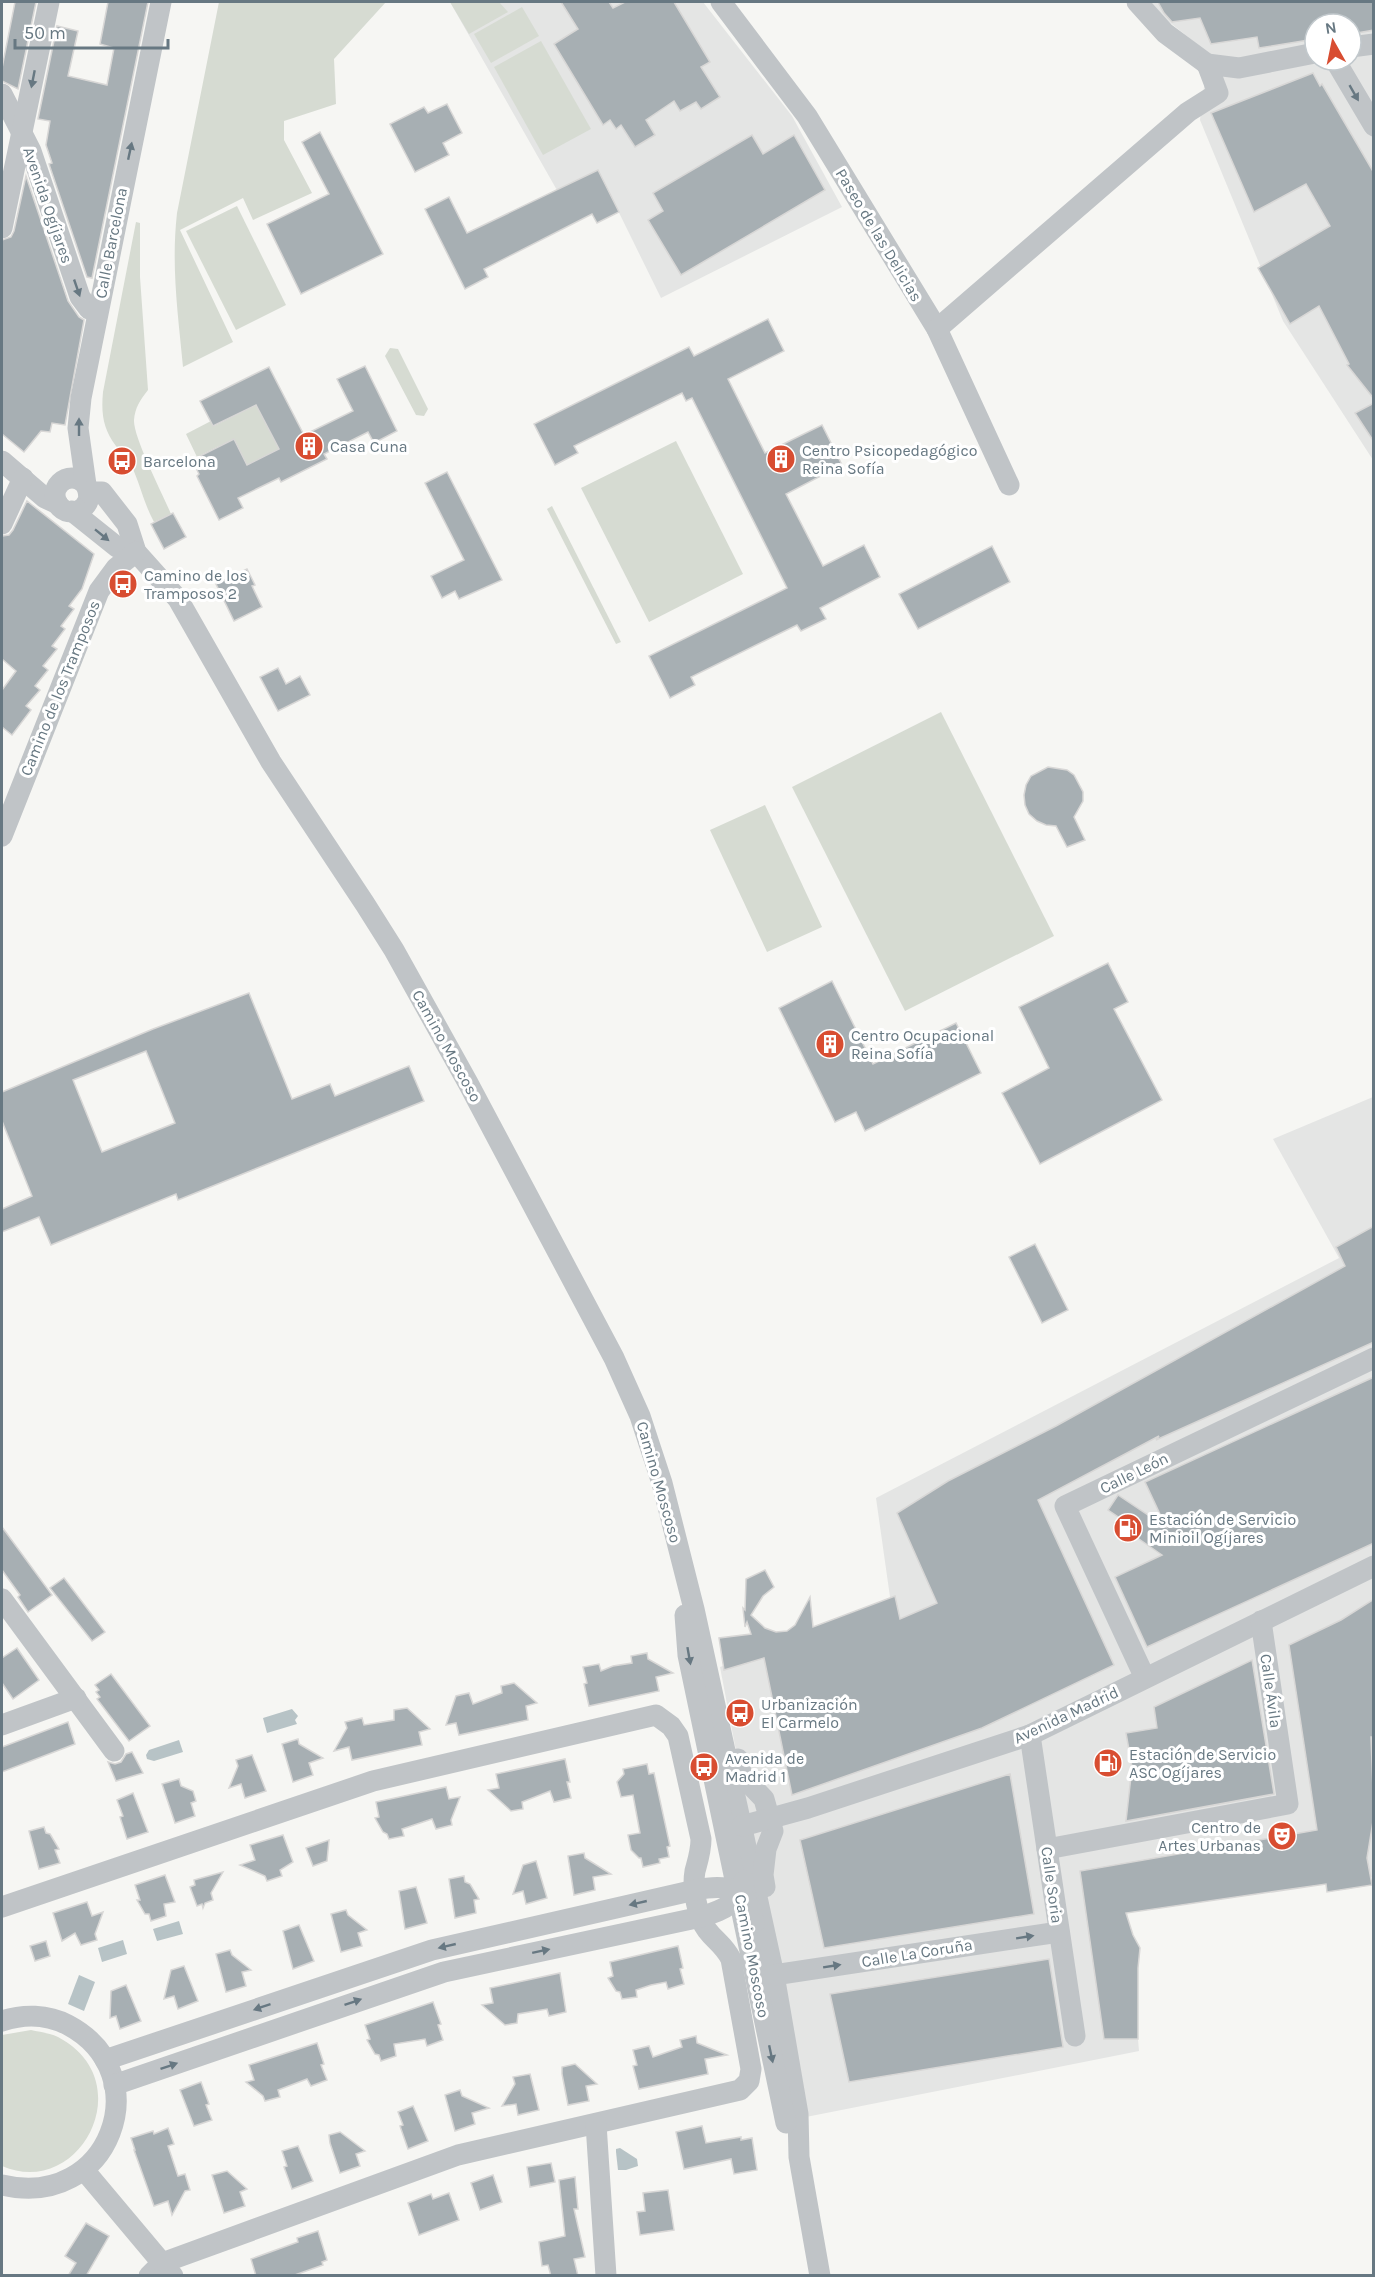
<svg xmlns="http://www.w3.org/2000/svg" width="1375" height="2277" font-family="Karla,sans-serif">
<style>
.built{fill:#e4e5e4;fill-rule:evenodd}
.green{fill:#d6dbd2}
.water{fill:#b7c3c6}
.building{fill:#a7afb3;stroke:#d8d7d6;stroke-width:1.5;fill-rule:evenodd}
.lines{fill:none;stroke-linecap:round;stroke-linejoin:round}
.minor{stroke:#c0c4c7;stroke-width:21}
.oneway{fill:#677882}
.labels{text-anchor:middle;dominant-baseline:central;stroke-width:6;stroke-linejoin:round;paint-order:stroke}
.street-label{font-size:16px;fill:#677882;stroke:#fff}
.poi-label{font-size:16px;fill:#677882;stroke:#fff;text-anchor:start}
</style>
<rect width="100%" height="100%" fill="#f6f6f3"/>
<g class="built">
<path d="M450 2H703L792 116 842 207 661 298 598 170 562 199Z"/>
<path d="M1150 2H1373V460L1283 321 1200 120 1208 53 1168 21ZM1315 24H1351V60H1315Z"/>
<path d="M1373 1097V1877L1127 1910 1139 2051 806 2117 720 1667 891 1604 876 1498 1339 1258 1273 1139Z"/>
</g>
<g class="green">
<path d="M219 2H386L334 59 336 104 284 121V140L312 193 253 220 243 198 180 230 233 342 183 367C178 313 171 267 177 213Z"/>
<path d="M450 2H499L508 12 469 34Z"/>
<path d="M522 7 539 36 491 63 474 34Z"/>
<path d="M541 41 591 129 543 155 494 67Z"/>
<path d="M237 206 286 305 236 330 186 231Z"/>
<path d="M136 222 140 223V277L148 390C140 400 135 408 134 420 133 437 163 495 171 514L154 522C144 504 140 483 131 465 128 458 121 452 116 446 103 429 101 413 103 392Z"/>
<path d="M390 348 398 349 428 409 424 416 416 415 385 356Z"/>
<path d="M256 405 279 449 247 465 236 443 222 450 219 446 197 457 186 434 211 421 214 426Z"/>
<path d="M676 441 743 574 649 622 581 488Z"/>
<path d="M552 506 621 642 616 644 547 509Z"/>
<path d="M941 712 1054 936 905 1011 792 787Z"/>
<path d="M765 805 822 927 767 952 710 830Z"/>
<path d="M31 2030C39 2032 50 2033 58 2037 142 2081 80 2200 2 2166V2035Z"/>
</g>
<g class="water">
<path d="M292 1709 298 1716 295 1720 297 1724 267 1733 263 1718Z"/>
<path d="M179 1740 183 1752 154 1761 147 1759 146 1755 149 1750Z"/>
<path d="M179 1921 183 1934 157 1941 153 1929Z"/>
<path d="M123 1940 127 1954 102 1962 98 1948Z"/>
<path d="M79 1975 95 1982 84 2011 68 2004Z"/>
<path d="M620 2148 637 2159 638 2166 626 2170H618L616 2152V2149Z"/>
</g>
<g class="building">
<path d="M15 2H36L18 89 2 81V68Z"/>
<path d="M108 2H148L92 278 87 277 49 164 52 163 46 145 50 121 38 119 57 26 78 31 68 76 107 85 114 48 100 44Z"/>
<path d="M561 2H609L613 8 625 2H674L710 62 701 67 720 97 701 109 696 102 680 111 674 101 646 120 655 135 635 147 621 125 616 129 610 120 603 125 554 44 578 29Z"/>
<path d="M1158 2H1374V30L1351 34V24H1315V39L1259 48 1257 37 1211 44 1200 18 1172 22 1164 13Z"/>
<path d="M1313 73 1320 86 1322 84 1374 173V399L1347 365 1349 364 1319 306 1290 324 1258 268 1330 226 1306 184 1254 212 1211 113Z"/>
<path d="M447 104 462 133 443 143 449 155 415 172 390 124 424 107 428 113Z"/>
<path d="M320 132 383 254 301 294 267 224 329 194 302 142Z"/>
<path d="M752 135 763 154 794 135 825 190 681 275 648 220 663 211 653 193Z"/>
<path d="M598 170 619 212 597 223 592 214 484 269 488 277 465 289 425 209 449 197 467 233Z"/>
<path d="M26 176 68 301 79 317 84 320 65 425 52 423 50 432 41 431 24 452 2 434V240L11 237 14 231Z"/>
<path d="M768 319 784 351 728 379 765 453 822 425 842 465 786 494 823 566 864 545 880 577 820 608 826 619 801 631 797 625 691 677 695 685 670 698 649 656 787 588 692 398 686 401 682 393 574 446 578 453 555 465 534 424 689 347 694 356Z"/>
<path d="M365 366 397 431 374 443 368 432 324 454 327 459 281 482 279 478 238 498 243 508 219 520 197 476 199 474 192 460 234 439 247 465 279 449 256 405 213 426 200 401 269 367 304 435 353 411 337 379Z"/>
<path d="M1374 403V442L1355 413Z"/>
<path d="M447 472 502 580 459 599 455 591 442 598 431 576 464 560 425 483Z"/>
<path d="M27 501 94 554 82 589 69 606 74 609 61 626 65 629 52 646 57 649 43 666 48 670 35 686 40 690 26 706 31 710 12 735 2 727V690L16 671 2 659V536L9 535 13 530Z"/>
<path d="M173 513 186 537 164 549 151 524Z"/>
<path d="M992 546 1010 582 918 629 899 594Z"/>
<path d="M247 569 255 585 252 586 262 607 234 621 216 584Z"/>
<path d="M278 668 286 684 300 676 310 695 278 711 260 677Z"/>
<path d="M1048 767 1067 770 1074 775 1083 792V801L1074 817 1085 840 1067 847 1056 826 1046 825 1037 821 1029 814 1025 805 1024 795 1026 785 1031 776Z"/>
<path d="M1108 963 1128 1002 1114 1009 1162 1100 1040 1164 1002 1093 1049 1068 1019 1007Z"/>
<path d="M832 981 873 1064 956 1023 981 1073 865 1131 856 1112 835 1122 779 1008Z"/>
<path d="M249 993 292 1099 330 1084 335 1096 409 1066 424 1101 178 1200 176 1194 51 1245 39 1217 2 1232V1209L32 1196 2 1121V1092L153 1029ZM146 1051 175 1123 102 1152 73 1080Z"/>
<path d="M1374 1226V1342L1156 1440 1159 1436 1038 1500 1114 1665 982 1728 792 1795 764 1658 724 1670 719 1638 751 1634 747 1622 745 1627 743 1608 745 1610 746 1579 765 1570 774 1587 763 1596 751 1615 765 1628 776 1632 787 1631 795 1625 810 1597 813 1627 895 1596 900 1619 937 1603 897 1513 948 1481 1056 1426 1345 1266 1336 1247Z"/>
<path d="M1035 1244 1068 1310 1042 1323 1009 1257Z"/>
<path d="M1374 1377V1543L1147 1647 1115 1577 1162 1555 1126 1530 1130 1525 1108 1510 1118 1495 1166 1527 1145 1482Z"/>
<path d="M2 1527 52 1595 28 1612 18 1597 20 1595 2 1570Z"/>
<path d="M64 1578 105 1632 92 1641 50 1588Z"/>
<path d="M1374 1599V1737H1371L1374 1815 1367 1858 1372 1885 1327 1892 1326 1884 1126 1913 1133 1935 1140 1948 1138 1968V2039H1104L1080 1871 1317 1830 1289 1645 1341 1620Z"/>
<path d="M17 1648 39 1680 13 1699 2 1683V1658Z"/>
<path d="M647 1653 648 1659 673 1673 656 1677 659 1691 589 1706 584 1684 587 1683 583 1667 599 1664 601 1671 613 1666 632 1663 631 1656Z"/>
<path d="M1252 1660 1274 1794 1126 1821 1132 1767 1126 1733 1157 1728 1154 1707Z"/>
<path d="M111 1674 150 1726 129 1741 97 1699 100 1697 96 1692 99 1690 95 1685Z"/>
<path d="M514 1683 537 1703 526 1706 528 1720 459 1735 456 1723 446 1725 456 1696 469 1693 473 1704 502 1693 501 1686Z"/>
<path d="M407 1708 430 1729 419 1732 422 1745 352 1760 349 1747 334 1751 347 1728 345 1722 362 1718 364 1725 394 1720V1710Z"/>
<path d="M68 1722 75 1744 2 1772V1747Z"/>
<path d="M298 1739 299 1744 323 1758 309 1763 313 1775 293 1782 282 1744Z"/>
<path d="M132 1752 143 1773 116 1781 108 1762 115 1764 121 1762 126 1754Z"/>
<path d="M252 1755 266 1791 245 1798 241 1784 229 1788 238 1766 236 1760Z"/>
<path d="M565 1759 570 1782H567L571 1798 554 1802 550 1791 522 1802 523 1809 511 1811 488 1790 499 1788 496 1774Z"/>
<path d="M647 1764 649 1774 654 1773 670 1846 667 1847 669 1857 659 1859 660 1863 643 1867 641 1858H639L631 1850 628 1835 640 1833 633 1795 621 1797 617 1782 624 1774 623 1769Z"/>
<path d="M1010 1774 1034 1914 824 1948 800 1840Z"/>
<path d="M179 1779 181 1786 193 1791 196 1801 191 1803 195 1816 175 1823 162 1784Z"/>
<path d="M446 1787 449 1799 460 1797 451 1820 452 1825 436 1829 432 1819 402 1829 404 1836 389 1839 387 1834 383 1832 375 1818 379 1817 376 1802Z"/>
<path d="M133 1793 148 1832 127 1839 120 1817 123 1816 117 1800Z"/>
<path d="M44 1827 46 1833 50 1834 59 1849 55 1850 60 1863 39 1869 29 1831Z"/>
<path d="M283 1835 293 1862 280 1870 282 1876 267 1881 265 1876 240 1865 255 1860 250 1845Z"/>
<path d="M329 1840 327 1861 313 1866 306 1848Z"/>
<path d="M584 1853 585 1858 611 1874 593 1877 595 1890 574 1895 568 1856Z"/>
<path d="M536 1861 547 1898 526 1904 523 1891 513 1894 523 1865Z"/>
<path d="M223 1872 211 1893 213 1900 205 1903 203 1908 202 1904 197 1906 190 1887 195 1885 194 1880Z"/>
<path d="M165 1875 175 1902 164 1904 166 1916 151 1921 149 1914H145L137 1900H140L135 1885Z"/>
<path d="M464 1876 465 1882 470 1884 479 1899 474 1900 476 1913 455 1918 449 1879Z"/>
<path d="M416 1887 427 1923 405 1929 399 1891Z"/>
<path d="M87 1902 92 1916 103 1912 95 1934 97 1940 81 1945 75 1933 62 1941 53 1913Z"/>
<path d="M346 1910 348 1915 367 1930 358 1933 362 1946 341 1952 331 1914Z"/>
<path d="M299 1925 314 1961 293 1969 283 1931Z"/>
<path d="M46 1941 50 1956 35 1961 30 1946Z"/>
<path d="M678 1946 683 1968 680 1969 684 1984 668 1989 666 1982 651 1985 636 1990 637 1997 622 1999 620 1992 616 1991 608 1978 613 1976 610 1962Z"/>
<path d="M230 1950 232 1955 251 1970 242 1972 246 1986 226 1992 216 1954Z"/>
<path d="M1049 1959 1063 2047 849 2082 830 1994Z"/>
<path d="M184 1966 198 2001 178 2009 174 1996 164 1999 171 1970Z"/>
<path d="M560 1973 566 2012 549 2016 547 2009 518 2014 517 2023 505 2025 482 2005 493 2003 490 1988Z"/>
<path d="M126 1985 141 2021 120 2029 116 2016 110 2018 111 1991Z"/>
<path d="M433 2002 441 2024 438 2025 443 2040 427 2046 425 2039 394 2044 396 2056 381 2061 379 2055 375 2054 367 2040 370 2039 365 2025Z"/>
<path d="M696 2036 697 2043 727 2055 705 2059 708 2074 639 2089 633 2066 637 2065 633 2050 649 2046 653 2057 682 2047 680 2040Z"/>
<path d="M317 2043 324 2064 321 2065 327 2080 311 2086 307 2079 278 2090 280 2097 265 2101 263 2096 246 2082 254 2080 249 2065Z"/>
<path d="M575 2064 597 2084 586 2086 589 2101 568 2105 562 2074V2067Z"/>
<path d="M530 2074 539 2110 518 2115 516 2104 502 2106 515 2084 513 2077Z"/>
<path d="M201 2082 209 2104 206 2105 212 2120 194 2126 180 2090Z"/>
<path d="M460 2090 462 2096 489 2108 472 2113 475 2124 455 2131 445 2095Z"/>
<path d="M413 2106 428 2141 408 2149 400 2126 403 2125 398 2112Z"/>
<path d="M702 2126 706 2143 741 2137V2140L752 2138 757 2170 734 2174 731 2159 684 2169 676 2132Z"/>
<path d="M168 2128 174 2144 168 2146 178 2176 185 2174 190 2190 185 2191 172 2215 168 2201 154 2206 134 2150H135L131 2138 153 2131 154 2134Z"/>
<path d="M340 2132 365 2151 356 2154 360 2166 340 2173 330 2143 329 2135Z"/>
<path d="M298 2146 313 2181 292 2189 284 2167 287 2166 282 2151Z"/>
<path d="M551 2163 555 2182 530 2187 527 2167Z"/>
<path d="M227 2171 247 2189 240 2192 245 2206 224 2213 212 2175Z"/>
<path d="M493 2175 502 2202 480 2210 471 2183Z"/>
<path d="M575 2177 578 2209H574L585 2257 574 2259 578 2276H551L548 2265 542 2266 539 2242 565 2236 559 2180Z"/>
<path d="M668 2190 674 2230 640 2235 637 2212 645 2211 643 2193Z"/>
<path d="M449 2193 459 2220 419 2235 408 2203 431 2194 433 2199Z"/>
<path d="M86 2223 109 2236 86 2276H68L76 2263 65 2256Z"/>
<path d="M318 2231 327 2260 322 2262 323 2265 292 2276H256L251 2259 298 2242 297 2238Z"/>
</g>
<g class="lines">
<g class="minor">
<path d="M721 2 807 116 937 329 1009 485"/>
<path d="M1137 2 1165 33 1207 64"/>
<path d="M1351 47 1374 44"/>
<path d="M1335 60 1374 126"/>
<path d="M1207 64 1239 68 1315 53"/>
<path d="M2 94 31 151 80 297 89 309 97 311"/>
<path d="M2 228 49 2"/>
<path d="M937 329 1188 112 1218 93 1207 64"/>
<path d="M2 461 45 498 58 504"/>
<circle cx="72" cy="495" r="17"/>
<path d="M86 485 78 428 81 398 161 2"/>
<path d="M88 492H102L127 524 136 552 178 599 271 762 365 904 394 950 468 1083 614 1358 640 1416 662 1483 694 1609 774 1975 798 2114 799 2157 820 2276"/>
<path d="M72 511 117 547 136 552"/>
<path d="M2 524 23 478"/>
<path d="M2 836 99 591 116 568 136 552"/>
<path d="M2 1599 114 1751"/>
<path d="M685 1615 688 1655 786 2123"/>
<path d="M1145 1678 1065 1506 1374 1358"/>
<path d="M2 1725 76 1698"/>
<path d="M1030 1735 1075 2036"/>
<path d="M738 1759 742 1776 764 1799 773 1831 766 1849 763 1875 765 1887"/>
<path d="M742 1826 808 1808 1030 1735 1374 1566"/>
<path d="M1047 1849 1288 1804 1261 1621"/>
<path d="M2 1907 373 1781 656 1715 671 1726 678 1736 701 1839C701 1851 698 1860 695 1871 692 1888 697 1916 707 1930 716 1942 723 1944 731 1959L751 2069 749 2081 740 2090 458 2155 162 2263 149 2276"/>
<path d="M774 1975 1059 1932"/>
<path d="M2 2021C23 2014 47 2014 68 2025 160 2074 110 2211 2 2185"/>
<path d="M105 2060 432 1950 695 1890C727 1884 747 1886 754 1923"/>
<path d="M114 2085 444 1972 701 1917C725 1909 734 1907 744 1881"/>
<path d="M596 2124 606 2276"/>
<path d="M84 2170 173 2276"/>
</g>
</g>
<defs><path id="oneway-solid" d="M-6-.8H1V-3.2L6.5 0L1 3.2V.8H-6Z" transform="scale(1.5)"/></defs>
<g class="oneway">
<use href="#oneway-solid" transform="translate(33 79) rotate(101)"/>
<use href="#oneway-solid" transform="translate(1354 93) rotate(60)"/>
<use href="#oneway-solid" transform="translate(130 151) rotate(-78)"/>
<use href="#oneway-solid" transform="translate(77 288) rotate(71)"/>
<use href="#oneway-solid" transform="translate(79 427) rotate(-90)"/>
<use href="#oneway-solid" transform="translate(102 535) rotate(39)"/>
<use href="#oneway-solid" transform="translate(689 1656) rotate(80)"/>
<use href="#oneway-solid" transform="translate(638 1903) rotate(167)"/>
<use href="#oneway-solid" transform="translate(1025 1937) rotate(-9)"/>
<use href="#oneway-solid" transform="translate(447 1946) rotate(167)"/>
<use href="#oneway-solid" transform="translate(541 1951) rotate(-12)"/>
<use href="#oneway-solid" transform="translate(832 1966) rotate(-9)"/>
<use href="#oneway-solid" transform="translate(353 2002) rotate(-19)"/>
<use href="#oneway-solid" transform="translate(262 2007) rotate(161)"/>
<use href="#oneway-solid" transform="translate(771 2054) rotate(78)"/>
<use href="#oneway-solid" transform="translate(169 2066) rotate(-19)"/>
</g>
<defs>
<g id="building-disc" transform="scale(1.5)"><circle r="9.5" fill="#d84d31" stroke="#fff"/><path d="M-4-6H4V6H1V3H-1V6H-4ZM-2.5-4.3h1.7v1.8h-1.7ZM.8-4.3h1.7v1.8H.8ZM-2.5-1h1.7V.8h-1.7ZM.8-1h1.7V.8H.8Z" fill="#fff"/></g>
<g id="bus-disc" transform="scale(1.5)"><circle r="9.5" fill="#d84d31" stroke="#fff"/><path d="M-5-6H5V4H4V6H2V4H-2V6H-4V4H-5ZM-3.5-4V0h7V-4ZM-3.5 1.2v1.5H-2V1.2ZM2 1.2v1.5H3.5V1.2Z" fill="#fff"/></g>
<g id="fuel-disc" transform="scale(1.5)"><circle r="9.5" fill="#d84d31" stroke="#fff"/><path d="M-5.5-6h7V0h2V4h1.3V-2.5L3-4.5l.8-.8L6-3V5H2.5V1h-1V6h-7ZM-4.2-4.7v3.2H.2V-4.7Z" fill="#fff"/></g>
<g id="theatre-disc" transform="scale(1.5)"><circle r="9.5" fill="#d84d31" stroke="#fff"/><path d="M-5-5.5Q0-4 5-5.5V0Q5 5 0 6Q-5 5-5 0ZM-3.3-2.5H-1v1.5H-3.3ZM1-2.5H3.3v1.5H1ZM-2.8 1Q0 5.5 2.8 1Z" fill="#fff"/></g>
</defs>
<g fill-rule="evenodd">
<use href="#building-disc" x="309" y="446"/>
<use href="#building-disc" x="781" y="459"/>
<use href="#bus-disc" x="122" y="461"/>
<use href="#bus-disc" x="123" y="584"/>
<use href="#building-disc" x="830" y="1044"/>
<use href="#fuel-disc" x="1128" y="1528"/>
<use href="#bus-disc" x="740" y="1713"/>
<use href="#fuel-disc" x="1108" y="1763"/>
<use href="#bus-disc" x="704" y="1767"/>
<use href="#theatre-disc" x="1282" y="1836"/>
</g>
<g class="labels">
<g class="street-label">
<text transform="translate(48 205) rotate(71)">Avenida Ogíjares</text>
<text transform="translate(879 235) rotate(59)">Paseo de las Delicias</text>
<text transform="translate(111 243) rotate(-79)">Calle Barcelona</text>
<text transform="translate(60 688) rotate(-68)">Camino de los Tramposos</text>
<text transform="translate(447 1046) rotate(61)">Camino Moscoso</text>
<text transform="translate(1134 1473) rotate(-26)">Calle León</text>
<text transform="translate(659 1482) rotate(74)">Camino Moscoso</text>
<text transform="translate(1271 1691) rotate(82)">Calle Ávila</text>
<text transform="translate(1066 1715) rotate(-25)">Avenida Madrid</text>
<text transform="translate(1052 1885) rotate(82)">Calle Soria</text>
<text transform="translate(917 1953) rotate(-9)">Calle La Coruña</text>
<text transform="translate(752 1956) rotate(79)">Camino Moscoso</text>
</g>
<g class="poi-label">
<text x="330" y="446">Casa Cuna</text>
<text x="802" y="450">Centro Psicopedagógico<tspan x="802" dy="18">Reina Sofía</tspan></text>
<text x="143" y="461">Barcelona</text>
<text x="144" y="575">Camino de los<tspan x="144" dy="18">Tramposos 2</tspan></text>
<text x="851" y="1035">Centro Ocupacional<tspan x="851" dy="18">Reina Sofía</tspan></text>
<text x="1149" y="1519">Estación de Servicio<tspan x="1149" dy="18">Minioil Ogíjares</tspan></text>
<text x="761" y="1704">Urbanización<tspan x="761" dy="18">El Carmelo</tspan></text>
<text x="1129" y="1754">Estación de Servicio<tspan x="1129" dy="18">ASC Ogíjares</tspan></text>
<text x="725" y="1758">Avenida de<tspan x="725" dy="18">Madrid 1</tspan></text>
<text x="1261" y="1827" text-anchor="end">Centro de<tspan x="1261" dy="18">Artes Urbanas</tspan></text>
</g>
</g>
<rect width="1375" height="2277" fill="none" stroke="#677882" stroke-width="6"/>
<g transform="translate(1333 42) rotate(351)"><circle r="28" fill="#ffffff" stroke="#c2c9cd" stroke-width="1.5"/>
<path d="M0-4.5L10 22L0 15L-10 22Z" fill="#d84d31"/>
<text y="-9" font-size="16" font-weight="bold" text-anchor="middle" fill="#677882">N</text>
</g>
<path d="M15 39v9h153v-9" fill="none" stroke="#677882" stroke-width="3"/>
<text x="24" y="39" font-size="18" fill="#677882" stroke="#ffffff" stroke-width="4.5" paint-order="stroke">50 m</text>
</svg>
